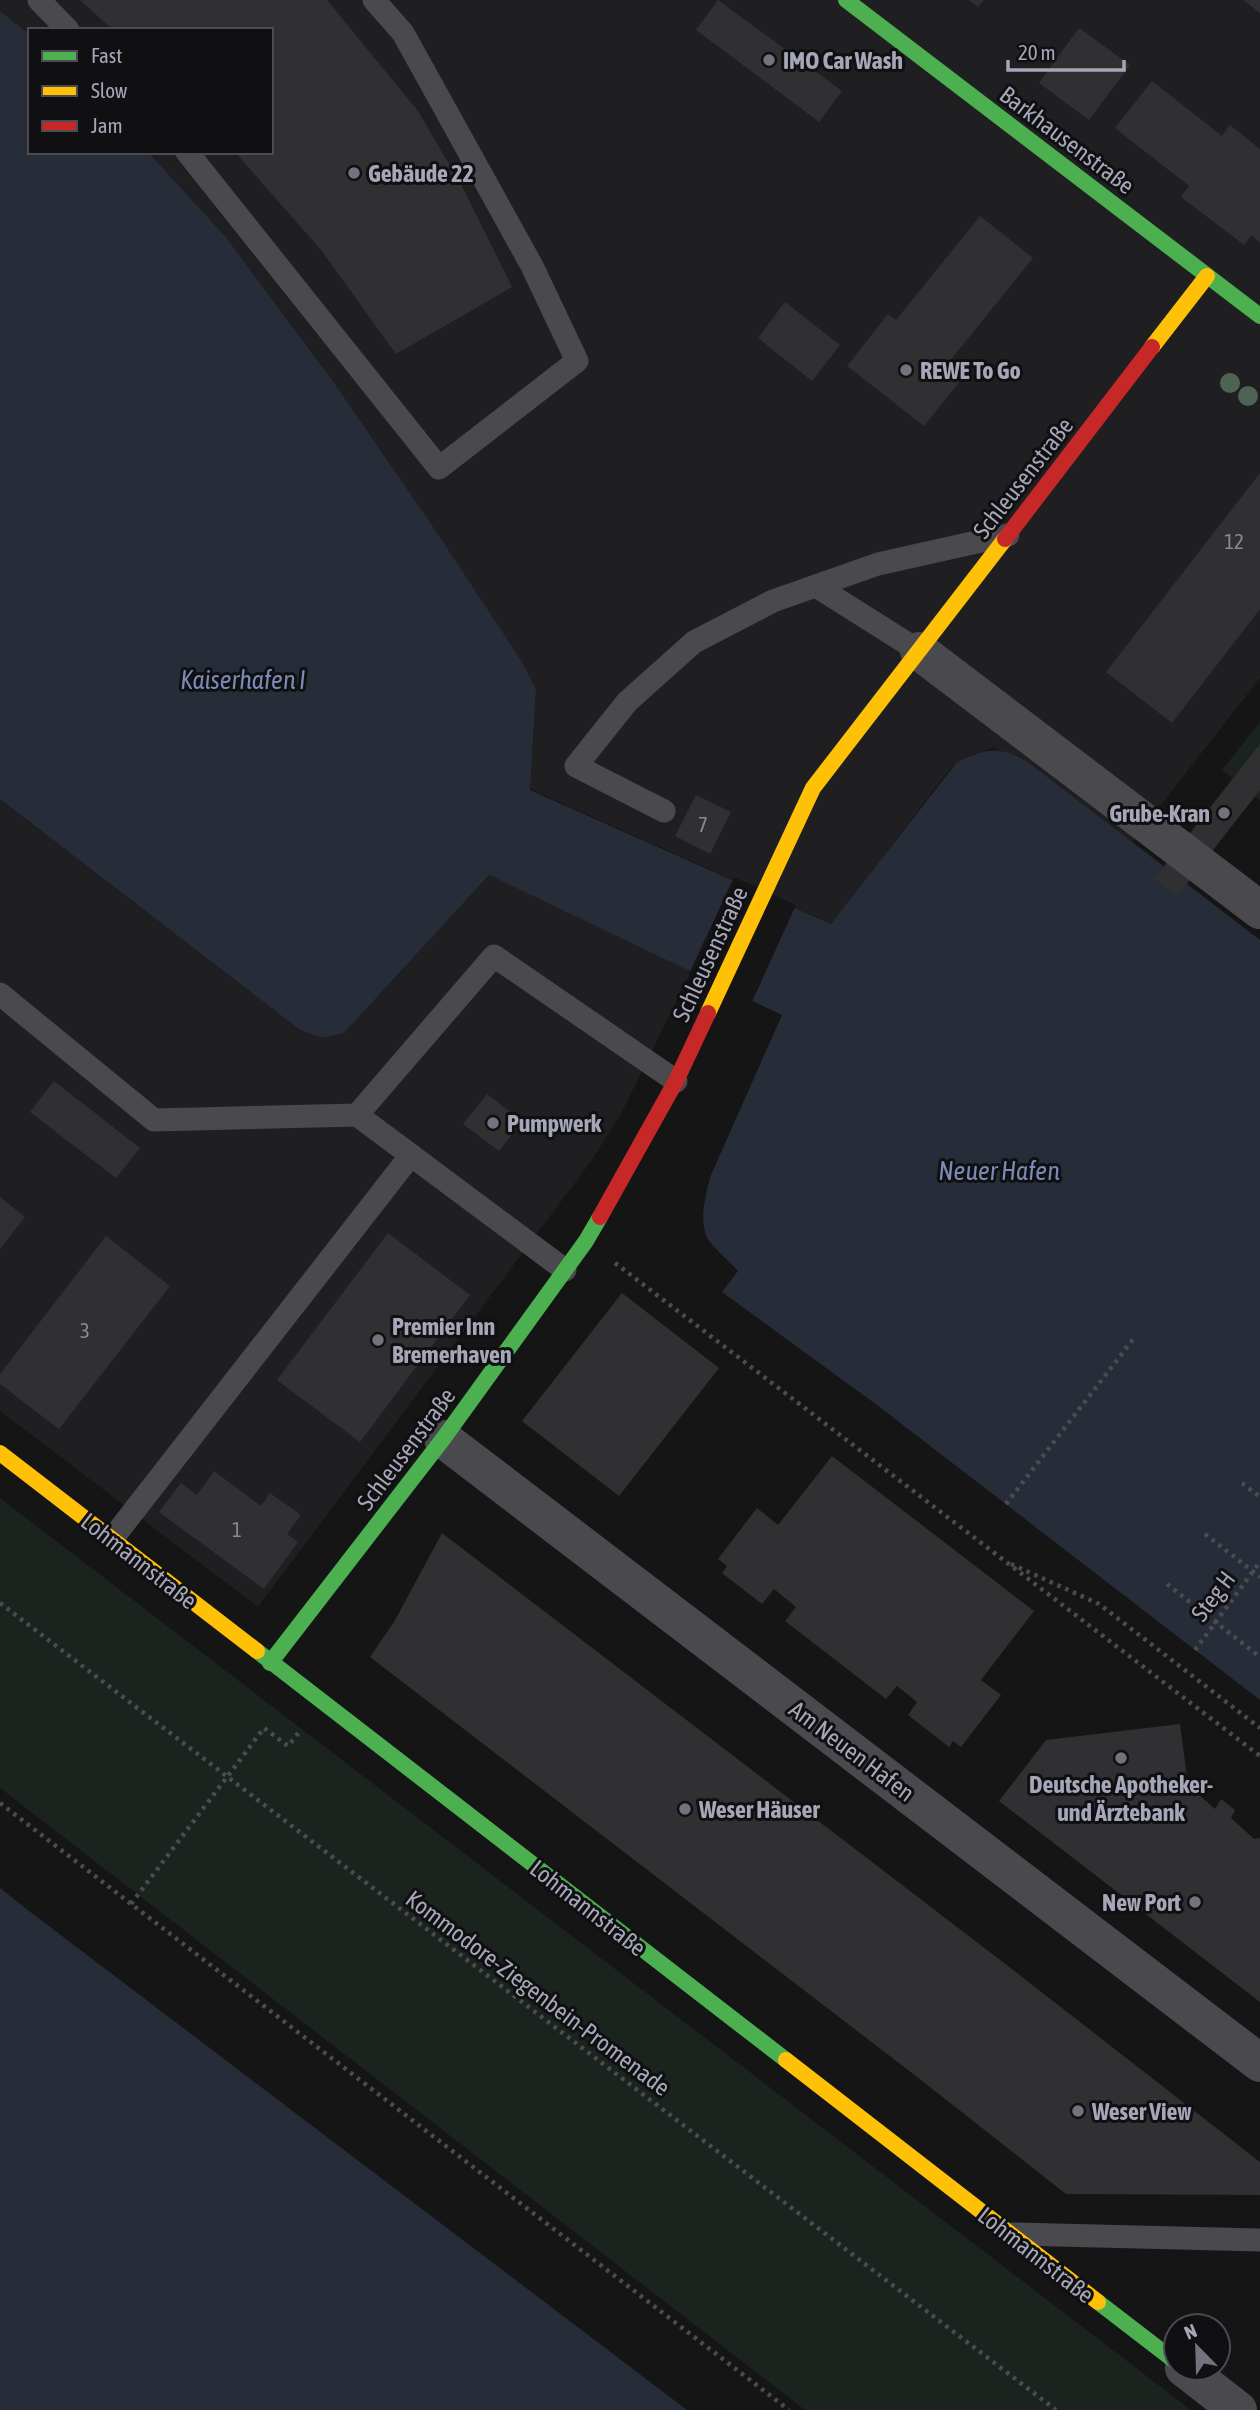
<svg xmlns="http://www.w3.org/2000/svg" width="1260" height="2410" font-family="'Asap Condensed',sans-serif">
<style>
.built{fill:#1f1f22}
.green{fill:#1b231e}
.water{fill:#272d38}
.pier{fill:#151515}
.building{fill:#303032}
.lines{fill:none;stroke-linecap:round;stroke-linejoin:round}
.path{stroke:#4b4b50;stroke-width:4.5;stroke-dasharray:3.5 5;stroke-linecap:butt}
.lane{stroke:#49494e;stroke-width:23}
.street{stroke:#49494e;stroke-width:38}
.fast{stroke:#4caf50;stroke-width:16}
.slow{stroke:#ffc107;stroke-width:16}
.jam{stroke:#c62828;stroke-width:16}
.tree{fill:#4d6454}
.poi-dot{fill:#73737f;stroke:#100f11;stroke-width:2.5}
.labels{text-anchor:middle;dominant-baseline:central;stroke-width:6;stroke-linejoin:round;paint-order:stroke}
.number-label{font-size:21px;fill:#888896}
.poi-label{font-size:24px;font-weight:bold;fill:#a5a6b8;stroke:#100f11;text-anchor:start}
.street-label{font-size:24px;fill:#a5a6b8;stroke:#100f11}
.water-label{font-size:26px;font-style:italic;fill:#798bb6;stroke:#100f11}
</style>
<rect width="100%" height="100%" fill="#151515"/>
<g class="built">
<path d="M0 0H1260V678L1132 842 1033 766 994 748 973 754 957 762 946 774 832 924 530 789 536 690 332 380 225 236 148 152H271V30H30V35L0 11Z"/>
<path d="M0 799 300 1030 322 1038 344 1033 489 875 691 971 622 1112 592 1160 258 1607 0 1411Z"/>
</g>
<g class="green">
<path d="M1260 722V800L1222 770Z"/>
<path d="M0 1498 1191 2410H805L0 1788Z"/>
</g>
<g class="water">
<path d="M0 11 30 35V152H148L225 236 332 380 433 527 520 659 536 689 530 790 831 924 957 762C989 746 1004 746 1033 766L1260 940V1700L877 1405 722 1292 738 1271C729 1261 718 1252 710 1242 697 1226 706 1192 711 1175L782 1015 489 875 344 1033 322 1038 300 1030 0 799Z"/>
<path d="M0 1888 29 1911 687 2410H0Z"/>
</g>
<path class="pier" d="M734 877 796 905 751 1004 689 974Z"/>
<g class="building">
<path d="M80 0H327L418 111 462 186 512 287 396 354 321 250 235 152H271V30H113Z"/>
<path d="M718 0 842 91 819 122 696 30Z"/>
<path d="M969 0H984L978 7Z"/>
<path d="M1243 0H1260V13Z"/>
<path d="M1079 28 1130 65 1089 120 1039 83Z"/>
<path d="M1152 81 1222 136 1230 125 1260 149V242L1251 235 1244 245 1181 197 1189 186 1115 128Z"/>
<path d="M980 216 1033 258 949 362 965 375 924 426 847 366 888 314 896 320Z"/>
<path d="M785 302 840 345 812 381 758 338Z"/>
<path d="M1260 473V609L1172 723 1106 672Z"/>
<path d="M1260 744V790L1177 896 1154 879Z"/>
<path d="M696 795 731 812 710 854 675 836Z"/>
<path d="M54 1081 140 1148 116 1178 30 1112Z"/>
<path d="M487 1094 522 1121 499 1151 463 1124Z"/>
<path d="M0 1197 25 1217 0 1249Z"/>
<path d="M388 1233 470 1295 360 1442 277 1380Z"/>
<path d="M106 1236 170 1286 59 1429 0 1384V1374Z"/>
<path d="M622 1293 719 1368 619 1496 522 1421Z"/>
<path d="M832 1456 1034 1611 981 1680 1001 1695 961 1747 953 1741 949 1747 908 1715 917 1702 897 1686 886 1699 785 1621 796 1607 774 1589 762 1604 722 1573 727 1566 718 1559 757 1508 778 1525Z"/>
<path d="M214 1471 261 1506 270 1493 301 1515 287 1534 298 1542 264 1589 159 1512 181 1483 197 1495Z"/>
<path d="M442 1533 1008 1966 1260 2162V2195L1066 2194 921 2080 370 1657 394 1622Z"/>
<path d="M1180 1724 1188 1785 1215 1809 1221 1799 1235 1810 1231 1818 1254 1839 1260 1838V2002L999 1801 1046 1740Z"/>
</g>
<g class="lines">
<g class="path">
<path d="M615 1263 1260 1756"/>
<path d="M1242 1483 1260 1497"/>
<path d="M1006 1504 1134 1338"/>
<path d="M1205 1534 1260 1577"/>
<path d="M1011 1564 1099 1604 1260 1728"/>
<path d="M1167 1584 1260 1657"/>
<path d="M0 1603 1056 2410"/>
<path d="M1195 1650 1260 1562"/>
<path d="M0 1803 789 2410"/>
<path d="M131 1904 264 1728 288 1746 300 1731"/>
</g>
<g class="lane">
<path d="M39 0 68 30"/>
<path d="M187 152 439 468 577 361 532 266 403 33 374 0"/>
<path d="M816 586 919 651"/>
<path d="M664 811 576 766 627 702 694 642 773 601 878 564 1008 535"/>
<path d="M0 994 154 1120 357 1115 565 1270"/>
<path d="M357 1115 494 956 676 1081"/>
<path d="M112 1539 411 1155"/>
<path d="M1012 2234 1260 2240"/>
</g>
<g class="street">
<path d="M919 651 1260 910"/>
<path d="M443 1439 1260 2063"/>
<path d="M1184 2368 1238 2410"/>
</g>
<g class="fast">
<path d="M846 0 1260 316"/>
<path d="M257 1651 786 2060"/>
<path d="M270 1663 443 1439 586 1241 600 1217"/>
<path d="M1098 2302 1176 2362"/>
</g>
<g class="slow">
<path d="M1152 347 1207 276"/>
<path d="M708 1013 813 788 1005 539"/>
<path d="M0 1453 257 1651"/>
<path d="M786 2060 1098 2302"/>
</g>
<g class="jam">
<path d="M1005 539 1152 347"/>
<path d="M600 1217 676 1081 708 1013"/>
</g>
</g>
<g class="tree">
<circle cx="1230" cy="383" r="10"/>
<circle cx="1248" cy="396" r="10"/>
</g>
<g class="poi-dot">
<circle cx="769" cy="60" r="7"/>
<circle cx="354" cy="173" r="7"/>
<circle cx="906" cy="370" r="7"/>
<circle cx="1224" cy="813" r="7"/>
<circle cx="493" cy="1123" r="7"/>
<circle cx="378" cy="1340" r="7"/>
<circle cx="1121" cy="1758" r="7"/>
<circle cx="685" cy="1809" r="7"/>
<circle cx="1195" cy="1902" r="7"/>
<circle cx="1078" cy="2111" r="7"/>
</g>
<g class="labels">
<g class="number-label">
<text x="1234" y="541">12</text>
<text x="703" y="824">7</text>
<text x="85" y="1330">3</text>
<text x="237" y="1529">1</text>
</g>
<g class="poi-label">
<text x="783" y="60">IMO Car Wash</text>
<text x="368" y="173">Gebäude 22</text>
<text x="920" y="370">REWE To Go</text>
<text x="1210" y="813" text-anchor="end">Grube-Kran</text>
<text x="507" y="1123">Pumpwerk</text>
<text x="392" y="1326">Premier Inn<tspan x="392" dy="28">Bremerhaven</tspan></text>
<text x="1121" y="1784" text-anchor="middle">Deutsche Apotheker-<tspan x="1121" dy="28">und Ärztebank</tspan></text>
<text x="699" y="1809">Weser Häuser</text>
<text x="1181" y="1902" text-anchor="end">New Port</text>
<text x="1092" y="2111">Weser View</text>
</g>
<g class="street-label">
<text transform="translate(1067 140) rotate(37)">Barkhausenstraße</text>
<text transform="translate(1023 478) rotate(-52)">Schleusenstraße</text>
<text transform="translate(710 954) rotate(-65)">Schleusenstraße</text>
<text transform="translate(406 1449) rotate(-53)">Schleusenstraße</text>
<text transform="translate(139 1561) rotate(38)">Lohmannstraße</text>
<text transform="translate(1213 1596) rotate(-53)">Steg H</text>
<text transform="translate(852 1751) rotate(37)">Am Neuen Hafen</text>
<text transform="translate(588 1908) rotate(38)">Lohmannstraße</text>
<text transform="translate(538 1993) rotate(37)">Kommodore-Ziegenbein-Promenade</text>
<text transform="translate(1036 2255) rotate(38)">Lohmannstraße</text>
</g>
<g class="water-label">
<text x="243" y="680">Kaiserhafen I</text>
<text x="999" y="1171">Neuer Hafen</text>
</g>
</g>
<rect x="28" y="28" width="245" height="126" fill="#100f11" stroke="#4c4b54" stroke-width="2"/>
<rect x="42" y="51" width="35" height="10" fill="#4caf50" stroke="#4c4b54" stroke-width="2"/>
<text x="91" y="63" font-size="21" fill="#a5a6b8">Fast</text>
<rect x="42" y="86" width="35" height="10" fill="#ffc107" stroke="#4c4b54" stroke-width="2"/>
<text x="91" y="98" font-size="21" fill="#a5a6b8">Slow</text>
<rect x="42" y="121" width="35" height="10" fill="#c62828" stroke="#4c4b54" stroke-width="2"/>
<text x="91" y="133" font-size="21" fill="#a5a6b8">Jam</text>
<g transform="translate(1197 2347) rotate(337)"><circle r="33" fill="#100f11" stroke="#4c4b54" stroke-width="2"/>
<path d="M0-5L12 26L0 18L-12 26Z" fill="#73737f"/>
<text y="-10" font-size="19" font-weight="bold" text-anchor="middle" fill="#a5a6b8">N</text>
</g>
<path d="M1008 60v10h116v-10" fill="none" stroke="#a5a6b8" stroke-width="3.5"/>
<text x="1018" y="60" font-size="21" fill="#a5a6b8" stroke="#100f11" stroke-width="5" paint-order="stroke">20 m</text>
</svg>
